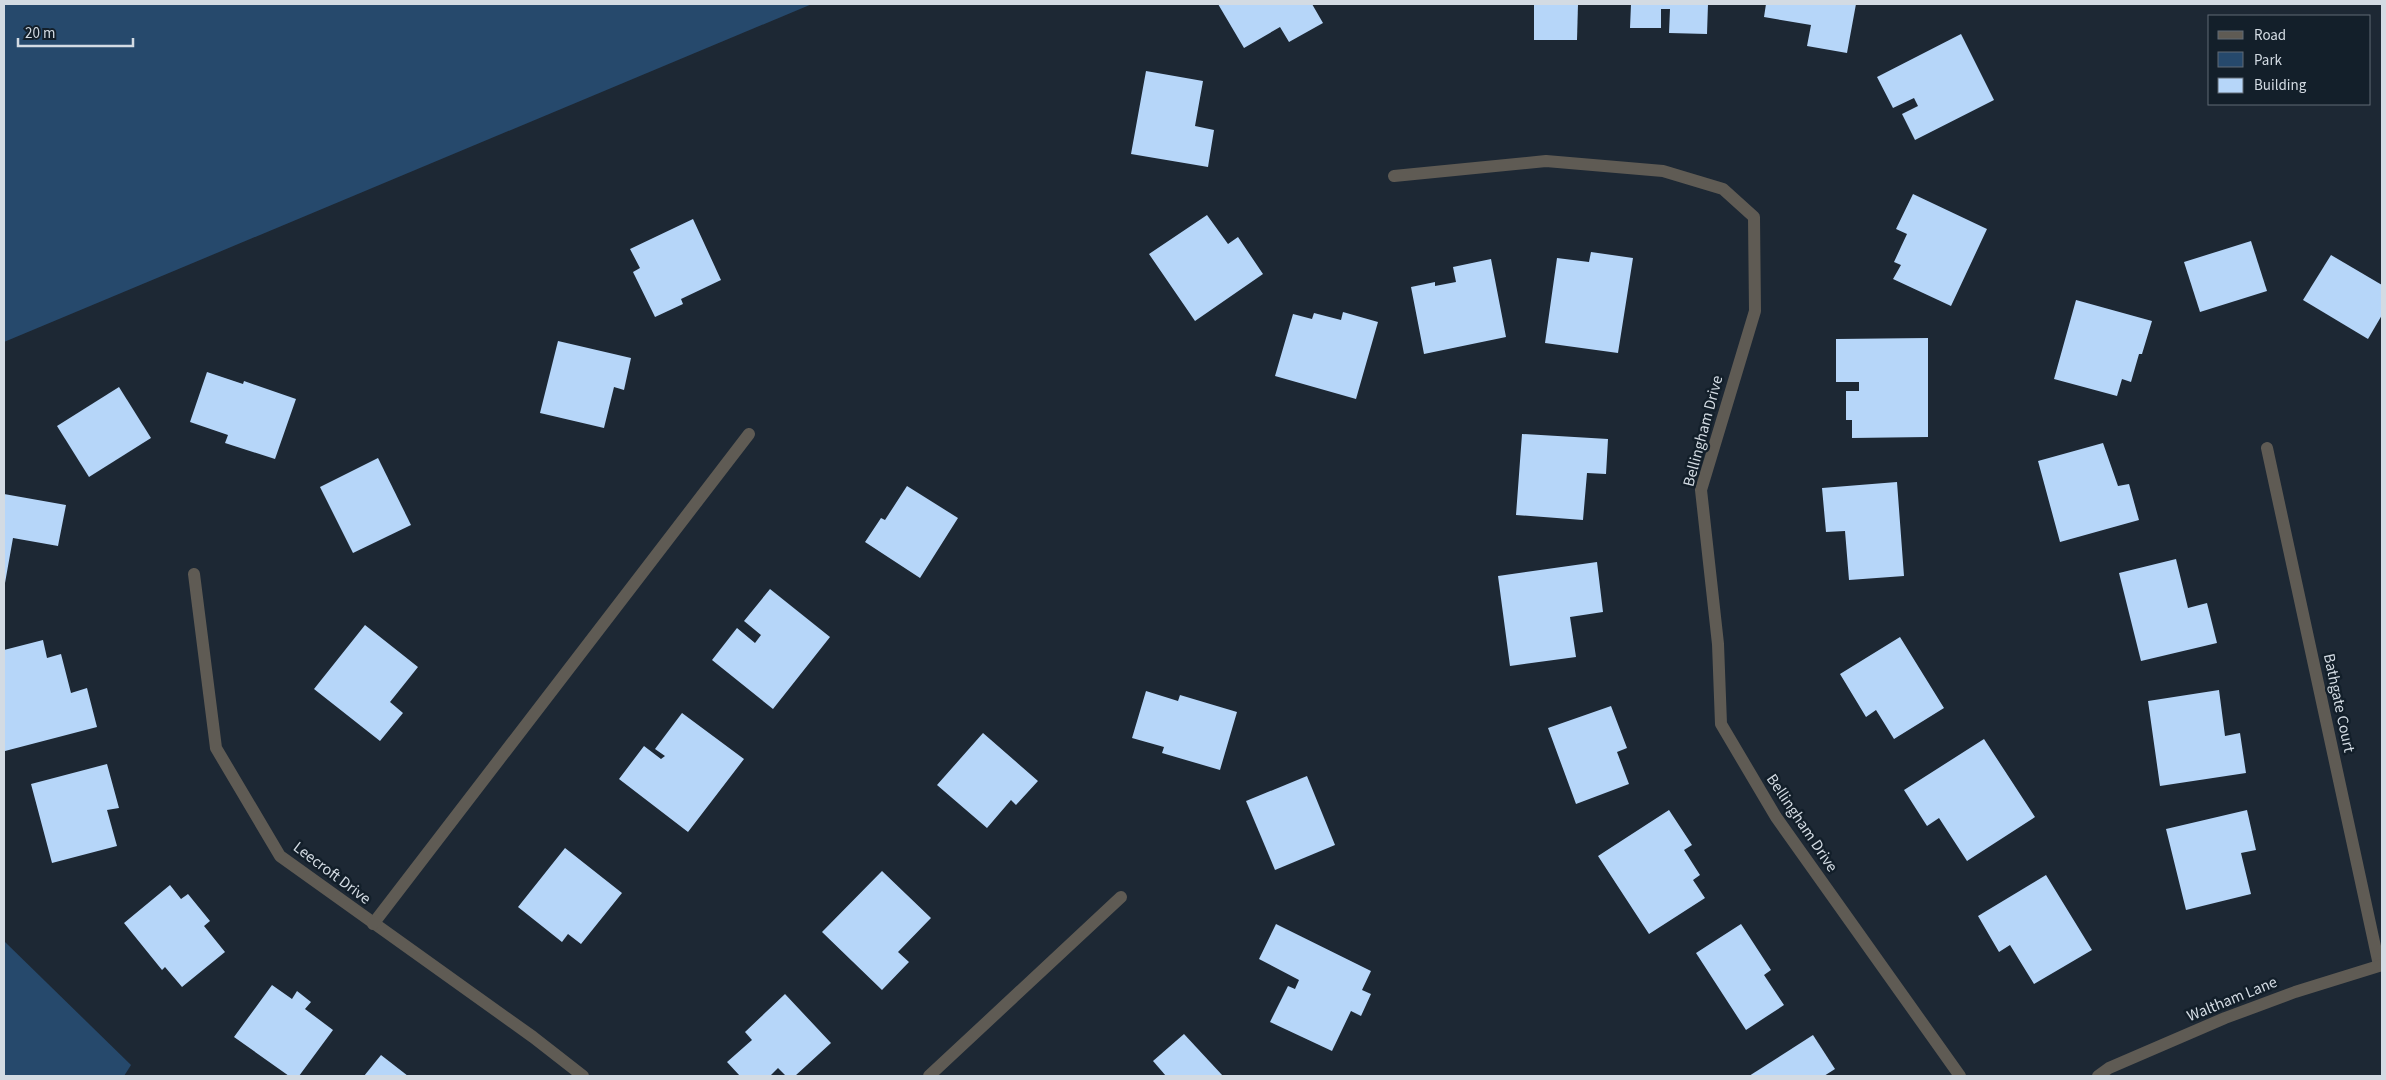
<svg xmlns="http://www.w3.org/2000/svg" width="2386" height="1080" font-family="'Source Sans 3',sans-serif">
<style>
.green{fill:#26496c}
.building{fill:#b6d6f9}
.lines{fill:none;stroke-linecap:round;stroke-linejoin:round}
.street{stroke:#5f5b54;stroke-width:12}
.labels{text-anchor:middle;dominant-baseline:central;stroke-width:5;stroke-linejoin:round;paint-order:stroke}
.street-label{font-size:16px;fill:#d3dbe3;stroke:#131f2a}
</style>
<rect width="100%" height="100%" fill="#1d2834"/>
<g class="green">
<path d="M4 4H812L4 342Z"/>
<path d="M4 941 131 1065 124 1076H4Z"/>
</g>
<g class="building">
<path d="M1218 4H1312L1323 23 1289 42 1280 27 1244 48Z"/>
<path d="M1534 4H1578L1577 40H1534Z"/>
<path d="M1631 4H1708L1707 34 1669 33 1670 9H1661V28H1630Z"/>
<path d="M1766 4H1856L1847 53 1807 46 1811 25 1764 17Z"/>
<path d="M1961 34 1994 100 1915 140 1902 114 1918 106 1914 98 1893 108 1877 77Z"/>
<path d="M1146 71 1203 81 1195 126 1214 130 1208 167 1131 154Z"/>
<path d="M1913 194 1987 229 1951 306 1893 279 1901 265 1894 262 1907 234 1896 229Z"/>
<path d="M1207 215 1228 244 1238 237 1263 274 1195 321 1149 254Z"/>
<path d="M693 219 721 280 681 299 683 304 655 317 633 272 640 268 630 249Z"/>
<path d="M2251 241 2267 291 2200 312 2184 262Z"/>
<path d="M1591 252 1633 258 1618 353 1545 343 1557 258 1589 262Z"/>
<path d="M2331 255 2382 285V315L2368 339 2303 300Z"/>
<path d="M1491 259 1506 337 1424 354 1411 287 1435 282V286L1456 282 1453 267Z"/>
<path d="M2076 300 2152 321 2142 354H2139L2131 382 2122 379 2117 396 2054 379Z"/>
<path d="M1343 312 1378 322 1356 399 1275 376 1293 314 1312 319 1314 313 1341 320Z"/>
<path d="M1928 338V437L1852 438V420H1846V391H1859V382H1836V339Z"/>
<path d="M558 341 631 358 624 390 614 387 604 428 540 413Z"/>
<path d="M207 372 243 384 244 381 296 399 275 459 225 443 228 435 190 422Z"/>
<path d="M119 387 151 438 89 477 57 426Z"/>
<path d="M1522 434 1608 439 1606 474 1587 473 1583 520 1516 515Z"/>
<path d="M2103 443 2118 486 2129 484 2139 520 2060 542 2038 461Z"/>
<path d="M378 458 411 525 353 553 320 487Z"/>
<path d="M1897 482 1904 576 1849 580 1845 531 1826 532 1822 488Z"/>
<path d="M907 486 958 518 920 578 865 542 881 518 885 520Z"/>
<path d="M4 494 66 505 58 546 13 538 5 583Z"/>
<path d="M2176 559 2188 608 2207 603 2217 643 2141 661 2119 573Z"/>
<path d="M1597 562 1603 612 1570 617 1576 657 1510 666 1498 576Z"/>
<path d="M770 589 830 637 773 709 712 660 737 628 755 643 761 635 744 621Z"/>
<path d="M365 625 418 667 390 702 403 713 380 741 314 689Z"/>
<path d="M1900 637 1944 708 1894 739 1876 710 1866 717 1840 674Z"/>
<path d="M43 640 47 658 61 654 71 693 87 688 97 727 5 751 4 650Z"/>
<path d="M2219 690 2225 736 2240 733 2246 773 2160 786 2148 701Z"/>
<path d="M1146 691 1178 701 1180 695 1237 712 1220 770 1162 753 1164 747 1132 738Z"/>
<path d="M1611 706 1627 748 1617 752 1629 784 1576 804 1548 728Z"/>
<path d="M682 713 744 759 688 832 619 779 644 746 661 759 665 756 655 749Z"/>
<path d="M983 733 1038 781 1016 805 1011 800 987 828 937 785Z"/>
<path d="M1984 739 2035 817 1967 861 1939 818 1927 826 1904 790Z"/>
<path d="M107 764 119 808 107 810 117 846 52 863 31 784Z"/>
<path d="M1307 776 1335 845 1275 870 1246 801Z"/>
<path d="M1669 810 1692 845 1684 850 1700 875 1693 880 1705 898 1649 934 1598 856Z"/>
<path d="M2247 810 2256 850 2241 853 2251 894 2186 910 2166 829Z"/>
<path d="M565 848 622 893 581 944 568 934 562 942 518 907Z"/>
<path d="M882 871 931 918 898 952 909 962 882 990 822 932Z"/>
<path d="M2046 875 2092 950 2034 984 2010 945 1999 952 1978 916Z"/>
<path d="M170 885 181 899 188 894 210 921 204 926 225 952 182 987 165 967 162 970 124 923Z"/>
<path d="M1276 924 1371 971 1362 990 1371 994 1361 1016 1351 1011 1332 1051 1270 1022 1288 986 1295 989 1299 980 1259 959Z"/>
<path d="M1741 924 1771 970 1764 975 1784 1005 1746 1030 1696 953Z"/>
<path d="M272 985 292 999 297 991 311 1002 305 1009 333 1030 299 1076H289L234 1037Z"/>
<path d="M785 994 831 1043 795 1076H786L778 1068 770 1076H740L727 1062 752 1040 745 1032Z"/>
<path d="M1184 1034 1223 1076H1166L1153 1061Z"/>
<path d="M1813 1035 1835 1069 1824 1076H1749Z"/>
<path d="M381 1055 408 1076H364Z"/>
</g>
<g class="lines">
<g class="street">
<path d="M1394 176 1546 161 1663 171 1723 189 1754 217 1755 311 1701 490 1718 644 1721 724 1776 817 1960 1076"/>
<path d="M2267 448 2379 965"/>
<path d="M194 574 216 748 280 856 533 1037 583 1076"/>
<path d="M373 924 749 434"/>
<path d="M929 1076 1121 897"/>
<path d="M2098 1076 2109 1068 2225 1018 2295 992 2382 965"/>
</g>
</g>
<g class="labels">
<g class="street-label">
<text transform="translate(1703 431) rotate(-75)">Bellingham Drive</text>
<text transform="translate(2339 703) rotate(78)">Bathgate Court</text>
<text transform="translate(1802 823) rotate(56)">Bellingham Drive</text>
<text transform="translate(332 873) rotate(37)">Leecroft Drive</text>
<text transform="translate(2232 999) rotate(-22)">Waltham Lane</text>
</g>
</g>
<rect width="2386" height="1080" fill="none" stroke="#d3dbe3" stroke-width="10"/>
<rect x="2208" y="15" width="162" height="90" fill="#131f2a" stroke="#606a74"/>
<rect x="2218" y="31" width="25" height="8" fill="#5f5b54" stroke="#606a74"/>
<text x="2254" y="40" font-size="15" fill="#d3dbe3">Road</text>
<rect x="2218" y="52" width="25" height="15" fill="#26496c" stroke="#606a74"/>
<text x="2254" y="65" font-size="15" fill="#d3dbe3">Park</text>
<rect x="2218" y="78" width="25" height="15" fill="#b6d6f9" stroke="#606a74"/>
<text x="2254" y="90" font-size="15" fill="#d3dbe3">Building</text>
<path d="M18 38v8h115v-8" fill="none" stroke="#d3dbe3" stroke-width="2.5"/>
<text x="25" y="38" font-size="15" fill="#d3dbe3" stroke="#131f2a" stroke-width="4" paint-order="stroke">20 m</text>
</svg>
